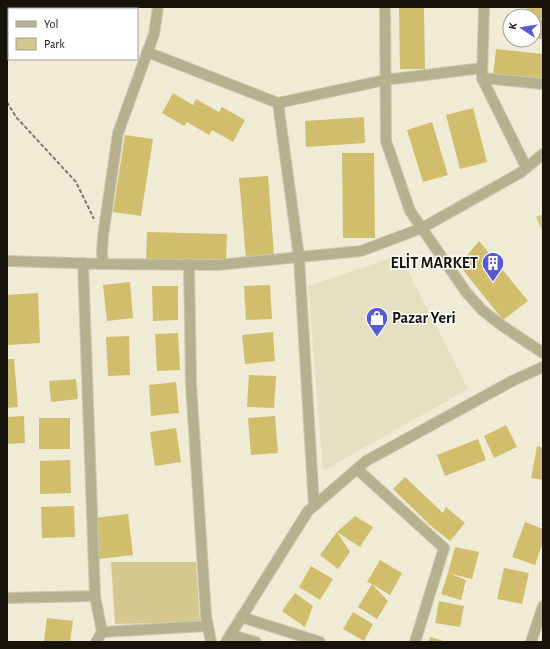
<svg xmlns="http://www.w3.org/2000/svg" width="550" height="649" font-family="'Alegreya Sans',sans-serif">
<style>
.built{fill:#e6e0c2}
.green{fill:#d5c88e}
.building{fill:#d0be6c}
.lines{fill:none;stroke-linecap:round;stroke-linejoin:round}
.street-casing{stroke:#cdc8b5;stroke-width:12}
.path{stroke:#7e7b6c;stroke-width:2;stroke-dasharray:4 2;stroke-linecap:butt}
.street{stroke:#b7b08e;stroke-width:10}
.labels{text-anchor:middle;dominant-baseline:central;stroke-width:3;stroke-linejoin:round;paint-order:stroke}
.poi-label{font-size:16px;font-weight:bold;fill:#15130b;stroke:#fff;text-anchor:end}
</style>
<rect width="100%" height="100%" fill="#f0ebd5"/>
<path class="built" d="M400 255 468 389 323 471 308 286Z"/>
<g class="green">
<path d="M543 214V233L536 217Z"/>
<path d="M111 562H196L200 622 115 624Z"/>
</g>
<g class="building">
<path d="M399 7H424L425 69H400Z"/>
<path d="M527 7H543V39L534 38V16H525Z"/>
<path d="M496 49 543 54V82L493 76Z"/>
<path d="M173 93 193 105 196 99 219 112 222 107 245 120 233 142 212 130 209 135 187 122 184 126 162 113Z"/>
<path d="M473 108 487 162 460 169 446 115Z"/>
<path d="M364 117 365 143 306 147 305 121Z"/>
<path d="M432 122 448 175 423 182 407 130Z"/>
<path d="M125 135 153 139 141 216 113 212Z"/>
<path d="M342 153H374L375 238H343Z"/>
<path d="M268 176 274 255 246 258 239 178Z"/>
<path d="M147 232 227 234 226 261 146 259Z"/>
<path d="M479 241 528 301 503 320 459 265Z"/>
<path d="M130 282 133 318 107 321 103 285Z"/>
<path d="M270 285 272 319 246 320 244 286Z"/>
<path d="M152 286H178V320L153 321Z"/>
<path d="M38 293 40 343 8 345 7 295Z"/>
<path d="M273 332 275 361 245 364 242 335Z"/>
<path d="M178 333 180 370 157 371 155 334Z"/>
<path d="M129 336 130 375 108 376 106 337Z"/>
<path d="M7 359H14L18 407 7 408Z"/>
<path d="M249 375 276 376 274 408 247 407Z"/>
<path d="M76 379 78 399 51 402 49 381Z"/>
<path d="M176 382 179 413 151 416 149 385Z"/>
<path d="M24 416 25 443 7 444V417Z"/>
<path d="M275 416 278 453 251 455 248 418Z"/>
<rect x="39" y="418" width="31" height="31"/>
<path d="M506 425 517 447 494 458 484 436Z"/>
<path d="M176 428 181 462 155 466 150 432Z"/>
<path d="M478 439 486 460 445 476 437 455Z"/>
<path d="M537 446 543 448V480L531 478Z"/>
<path d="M70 460 71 493 40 494V461Z"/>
<path d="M405 477 443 513 446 507 465 523 450 541 431 526 393 489Z"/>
<path d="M74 506 75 537 42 538 41 507Z"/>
<path d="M128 514 133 555 99 559 95 518Z"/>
<path d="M355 516 373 527 360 547 337 532 350 552 338 569 320 555 337 532Z"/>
<path d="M525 522 543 529V542L535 565 512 557Z"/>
<path d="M455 547 479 552 472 579 448 573 466 580 461 600 441 594 448 573Z"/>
<path d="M380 560 402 573 390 595 372 584 388 601 377 619 358 607 372 584 367 582Z"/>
<path d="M311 566 333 579 320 600 299 587Z"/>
<path d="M504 568 529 573 522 604 497 599Z"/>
<path d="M295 593 313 606 305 627 282 611Z"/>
<path d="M439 601 464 606 460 627 435 623Z"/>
<path d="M353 612 373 624 364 641 343 629Z"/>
<path d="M47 618 73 621 70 642H44Z"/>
<path d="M430 637 447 642H429Z"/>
</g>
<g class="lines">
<g class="street-casing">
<g id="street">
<path d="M385 7 386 141 410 211 466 292 482 310 501 325 543 353"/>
<path d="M484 7 482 78 526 167"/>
<path d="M147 52 278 103 385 80 482 68"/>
<path d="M482 78 543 84"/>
<path d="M278 103 299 257 314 506"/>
<path d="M7 261 103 264 218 265 361 251 422 228 520 173 543 154"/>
<path d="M83 263 95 596 102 632 96 642"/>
<path d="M103 264 102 253 103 236 118 133 154 34 158 7"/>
<path d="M189 264 191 384 206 616 211 642"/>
<path d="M357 469 444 548 415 642"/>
<path d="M7 598 95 596"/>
<path d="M241 617 320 642"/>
<path d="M102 632 208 626"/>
<path d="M231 635 256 642"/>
<path d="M226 642 308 511 314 506 366 461 514 380 543 367"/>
<path d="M531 642 543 606"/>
</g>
</g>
<path class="path" d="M7 102 16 117 76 182 94 219"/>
<use href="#street" class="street"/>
</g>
<defs>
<g id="building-pin" transform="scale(1.15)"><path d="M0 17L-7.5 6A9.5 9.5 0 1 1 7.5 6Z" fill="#575ad1" stroke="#fff"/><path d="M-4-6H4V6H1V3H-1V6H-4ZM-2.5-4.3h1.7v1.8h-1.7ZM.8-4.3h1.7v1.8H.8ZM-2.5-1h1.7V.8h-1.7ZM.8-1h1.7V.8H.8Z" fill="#fff"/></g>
<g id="shop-pin" transform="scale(1.15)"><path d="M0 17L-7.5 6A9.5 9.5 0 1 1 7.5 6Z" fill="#575ad1" stroke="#fff"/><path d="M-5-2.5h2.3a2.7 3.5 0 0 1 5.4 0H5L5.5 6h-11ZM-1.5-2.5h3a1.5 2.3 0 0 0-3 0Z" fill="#fff"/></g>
</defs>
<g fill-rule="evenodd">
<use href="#building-pin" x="493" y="263"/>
<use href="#shop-pin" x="377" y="318"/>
</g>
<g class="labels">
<g class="poi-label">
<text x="478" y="263">ELİT MARKET</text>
<text x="392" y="318" text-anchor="start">Pazar Yeri</text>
</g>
</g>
<rect width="550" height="649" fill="none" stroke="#15130b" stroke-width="16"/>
<rect x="8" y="8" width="130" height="52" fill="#ffffff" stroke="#a1a19d"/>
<rect x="16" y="21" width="20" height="6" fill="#b7b08e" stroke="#a1a19d"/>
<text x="44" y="28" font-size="12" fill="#15130b">Yol</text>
<rect x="16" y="38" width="20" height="12" fill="#d5c88e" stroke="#a1a19d"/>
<text x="44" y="48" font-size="12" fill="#15130b">Park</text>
<g transform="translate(522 28) rotate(282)"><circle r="19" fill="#ffffff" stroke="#a1a19d"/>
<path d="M0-3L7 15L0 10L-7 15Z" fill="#575ad1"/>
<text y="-6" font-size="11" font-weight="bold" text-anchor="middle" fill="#15130b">K</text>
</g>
</svg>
